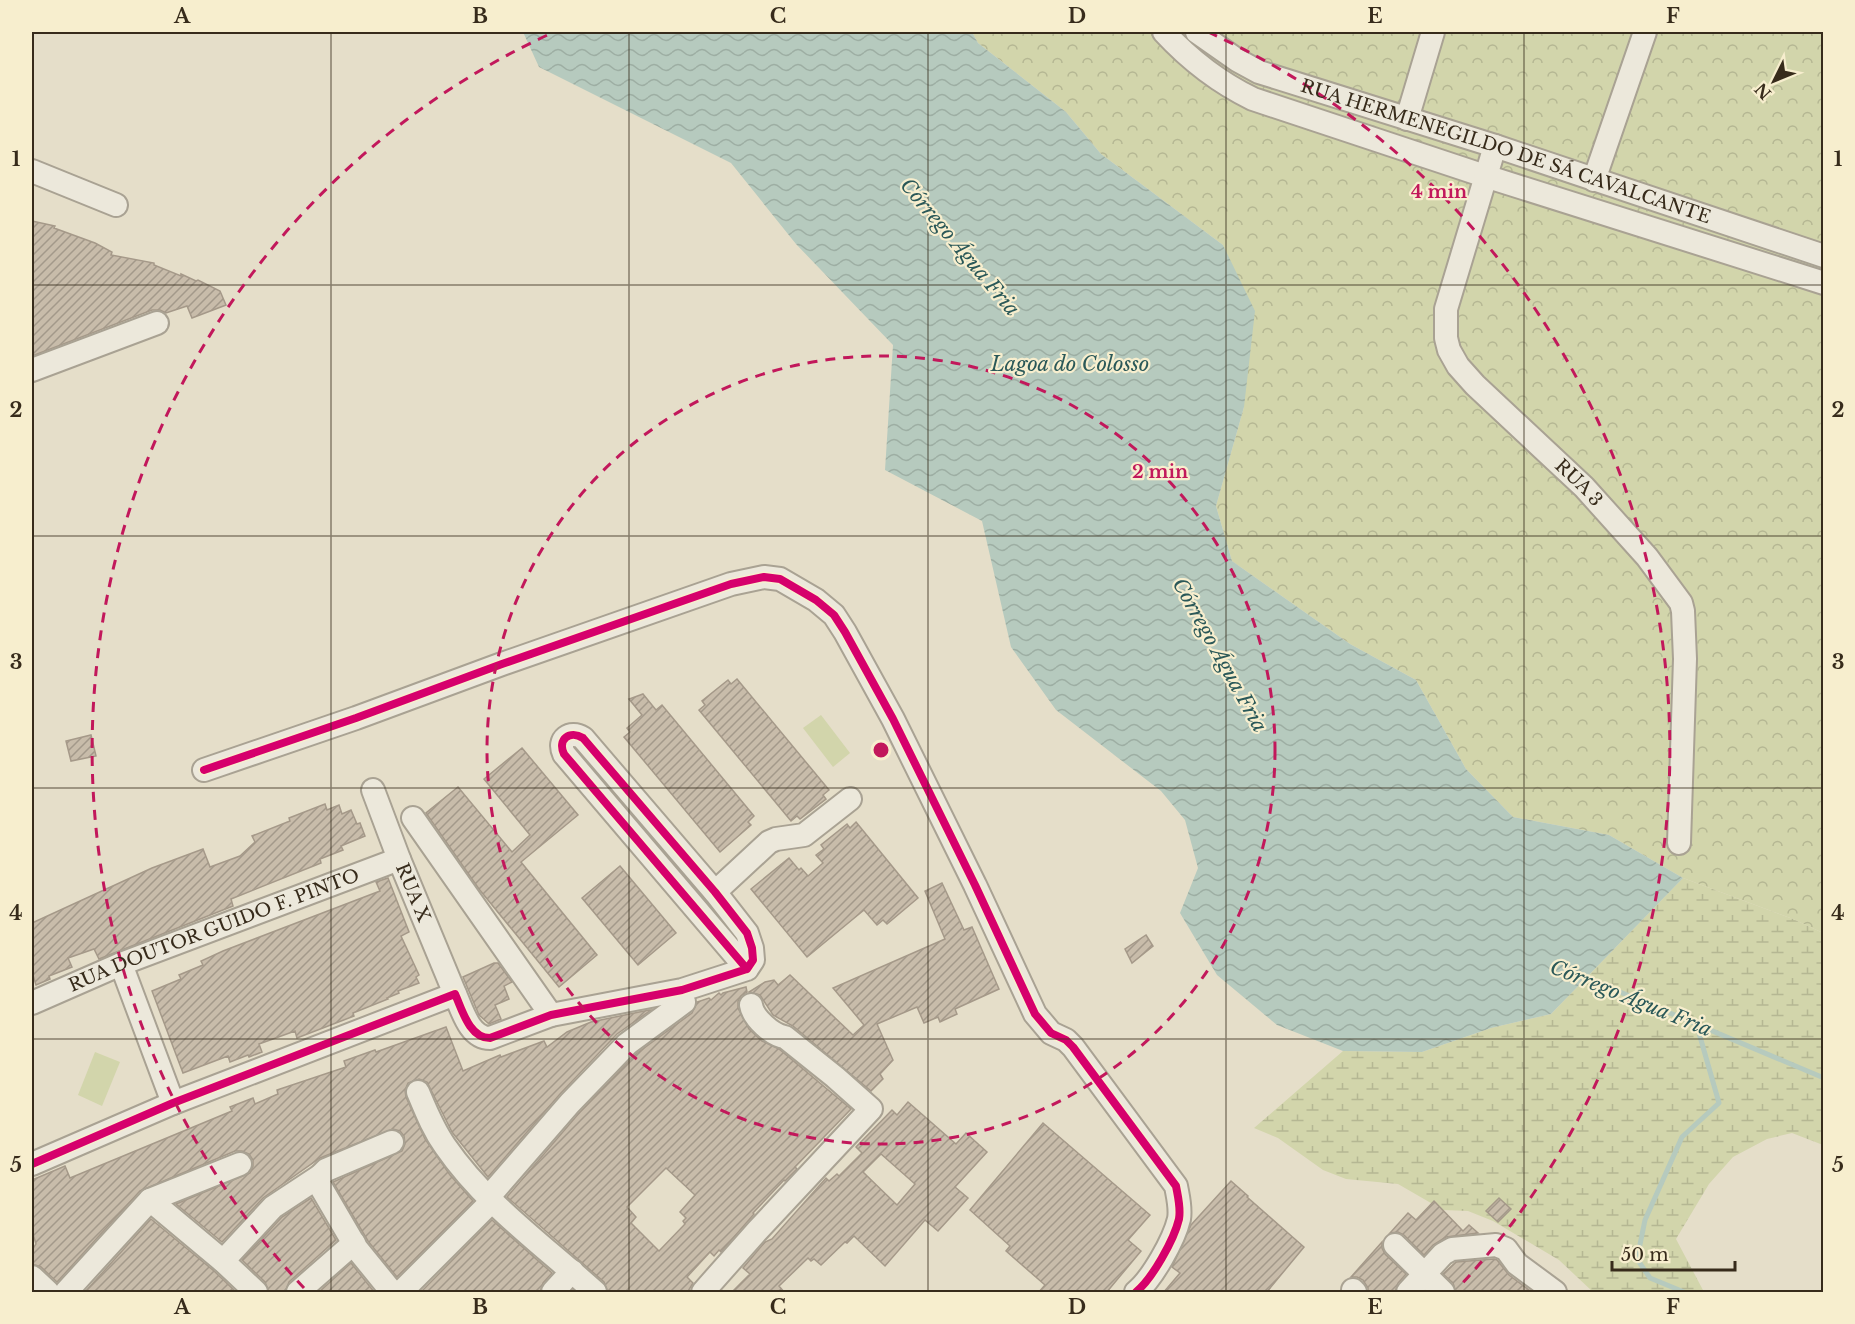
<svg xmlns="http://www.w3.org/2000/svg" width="1855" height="1324" font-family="'Libre Baskerville',serif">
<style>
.forest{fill:url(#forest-crowns)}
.wetland{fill:url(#wetland-marsh)}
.garden{fill:#d2d5ab}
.water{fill:url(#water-waves)}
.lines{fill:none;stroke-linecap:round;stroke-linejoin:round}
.stream{stroke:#b6cabe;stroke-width:5}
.building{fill:url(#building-hatch);stroke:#a59989;stroke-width:1.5;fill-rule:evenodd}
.minor-casing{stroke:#a9a293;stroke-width:26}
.minor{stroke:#ece8db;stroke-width:22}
.cycleway-casing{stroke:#f7eece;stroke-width:11}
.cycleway{stroke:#d6006c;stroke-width:8}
.grid{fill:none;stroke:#372b1b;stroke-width:1.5;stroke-opacity:0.55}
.ring{fill:none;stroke:#c2185b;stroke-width:3;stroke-dasharray:10 8}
.labels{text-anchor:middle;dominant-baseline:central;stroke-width:4.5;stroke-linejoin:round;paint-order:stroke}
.street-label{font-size:18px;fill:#372b1b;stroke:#f7eece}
.water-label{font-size:20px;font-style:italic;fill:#2a5858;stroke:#f7eece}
.centre{fill:#c2185b;stroke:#f7eece;stroke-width:3}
.ring-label{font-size:18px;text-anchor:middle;font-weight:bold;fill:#c2185b;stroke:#f7eece;stroke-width:4.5;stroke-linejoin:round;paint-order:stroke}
.neatline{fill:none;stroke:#372b1b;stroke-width:2}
.grid-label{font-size:20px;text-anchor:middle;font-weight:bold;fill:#372b1b}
</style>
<defs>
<pattern id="forest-crowns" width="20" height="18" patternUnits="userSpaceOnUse" patternTransform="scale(1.5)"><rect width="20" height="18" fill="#d2d5ab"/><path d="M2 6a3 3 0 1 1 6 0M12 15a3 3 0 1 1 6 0" fill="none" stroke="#b5b793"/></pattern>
<pattern id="wetland-marsh" width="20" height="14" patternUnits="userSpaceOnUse" patternTransform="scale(1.5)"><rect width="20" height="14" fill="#d2d5ab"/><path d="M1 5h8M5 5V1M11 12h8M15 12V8" fill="none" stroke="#b5b793"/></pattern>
<pattern id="water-waves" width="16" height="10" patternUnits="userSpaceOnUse" patternTransform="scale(1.5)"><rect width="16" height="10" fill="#b6cabe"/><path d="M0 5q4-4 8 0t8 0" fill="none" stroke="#9daea3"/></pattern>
<pattern id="building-hatch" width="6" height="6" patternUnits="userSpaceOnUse" patternTransform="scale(1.5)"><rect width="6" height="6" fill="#c8bcaa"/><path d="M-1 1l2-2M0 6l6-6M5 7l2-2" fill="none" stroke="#a3998a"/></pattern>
</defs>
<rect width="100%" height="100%" fill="#e5dec9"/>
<path class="forest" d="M972 32H1823V933L1793 919 1683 878 1609 835 1513 817 1466 769 1416 680 1350 644 1232 561 1216 506 1244 407 1223 245 1101 154 1066 112 978 43Z"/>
<path class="wetland" d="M1683 878 1793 919 1823 933V1145L1792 1133 1767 1139 1733 1157 1709 1184 1676 1239 1704 1292H1593L1559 1260 1493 1221 1468 1211 1443 1210 1398 1184 1346 1179 1323 1170 1278 1138 1254 1128 1343 1051 1422 1052 1491 1028 1551 1014Z"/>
<g class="garden">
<path d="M821 715 850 753 833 767 803 728Z"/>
<path d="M95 1052 120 1062 102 1106 78 1095Z"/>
</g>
<path class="water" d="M523 32H972L978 43 1066 112 1101 154 1223 245 1255 311 1244 407 1216 506 1232 561 1350 644 1416 680 1466 769 1513 817 1609 835 1683 878 1551 1014 1491 1028 1422 1052 1343 1051 1277 1025 1217 975 1180 913 1198 868 1185 820 1161 791 1056 710 1011 647 982 521 885 470 893 345 796 244 731 163 539 67Z"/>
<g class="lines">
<g class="stream">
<path d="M1582 976 1824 1078"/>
<path d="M1684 1292 1650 1278 1637 1259 1645 1220 1682 1137 1719 1103 1697 1026"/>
</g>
</g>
<g class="building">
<path d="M32 221 55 226 54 228 95 243 112 252 111 255 154 263V265L181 276V274L196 281 198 280 220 291 226 305 192 318 187 306 166 313 160 310H152L32 356Z"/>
<path d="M737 679 829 790 823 795 826 799 800 819 797 816 791 821 699 710 705 705 702 701 728 680 731 684Z"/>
<path d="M643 694 656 710 662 705 754 816 748 822 751 825 720 852 624 737 630 732 627 728 642 715 629 699Z"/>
<path d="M91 735 96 756 71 761 66 741Z"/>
<path d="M522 748 578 815 521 862 597 955 559 987 479 889 426 813 458 787 512 852 530 835 484 779Z"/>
<path d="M325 804 327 810 339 805 342 814 351 810 357 824 360 823 365 836 341 846 343 850 320 859 321 863 231 899 233 906 99 959 94 949 68 958 72 967 49 976 50 979 36 985 32 972V923L152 868 203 849 210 867 240 856 255 842 252 836 290 821 289 818Z"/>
<path d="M856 822 918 898 887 924 883 920 877 925 864 910 807 957 751 889 789 858 799 870 801 868 808 876 823 863 816 855 824 849 821 845 847 824 850 828Z"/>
<path d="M620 866 676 933 638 965 582 898Z"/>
<path d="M388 878 409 932 401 936 419 975 416 977 419 983 398 991 399 993 387 998 388 999 353 1013 354 1016 297 1038 295 1031 259 1044 262 1052 249 1057 248 1055 230 1062 228 1056 183 1073 152 991 181 979 179 975 203 965 201 961 223 951 380 891 376 882Z"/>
<path d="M942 883 964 930 972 927 999 989 955 1009 957 1014 940 1022 938 1017 924 1023 917 1007 877 1024 893 1060 880 1074 883 1079 871 1091 793 1026 773 1015 760 995 749 992 765 982 774 980 778 985 790 975 853 1035 864 1025 833 988 945 939 925 891Z"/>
<path d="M1146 935 1153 946 1132 963 1125 949Z"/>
<path d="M494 963H498L512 982 504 986 509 999 495 1005 501 1019 489 1024 479 1015 463 977Z"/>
<path d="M746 987 747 992 741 996 738 1001V1008L749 1029 762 1041 779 1049 851 1109 795 1167 797 1169 785 1181 784 1180 753 1213 754 1214 721 1252 719 1250 714 1256 710 1252 687 1277 693 1283 687 1293H608L604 1282 507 1197 580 1112 636 1054 692 1013 697 1002 709 998 711 1000 719 993 721 995 723 993ZM666 1168 695 1195 680 1212 686 1218 683 1221 685 1224 659 1251 631 1223 636 1217 627 1207Z"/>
<path d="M649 1010H651L617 1034 560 1094 488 1177 452 1132 427 1082 419 1079 408 1083 405 1090 406 1097 425 1139 450 1175 473 1201 397 1277 368 1241 333 1182 402 1151 405 1144 404 1136 400 1131 393 1129 320 1158 263 1198 222 1242 176 1204 250 1173 253 1166V1160L249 1154 242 1151H235L140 1191 57 1282 41 1267 32 1264V1250L36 1244 32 1231V1180L65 1166 70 1178 232 1111 230 1107 253 1098 255 1104 278 1094 277 1090 346 1067 344 1061 375 1050 376 1052 446 1027 463 1071 500 1055 501 1057 544 1041 547 1047 567 1032 591 1022Z"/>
<path d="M908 1102 956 1144 966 1133 987 1152 955 1187 968 1198 938 1231 925 1220 885 1266 854 1236 847 1243 845 1242 821 1265 814 1259 811 1261 808 1258 779 1286 785 1293H731L750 1274 743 1268 765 1242 772 1239 826 1178 829 1181 837 1174 839 1176 862 1153 856 1147 892 1110 897 1115ZM881 1154 915 1184 897 1205 863 1172Z"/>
<path d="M1043 1123 1150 1215 1128 1240 1141 1251 1106 1293H1038L1045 1285 1006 1251 1010 1246 970 1210Z"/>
<path d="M1231 1181 1248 1196 1247 1197 1304 1247 1266 1293H1163L1180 1273 1172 1267 1191 1225Z"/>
<path d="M311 1198 336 1240 289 1282 285 1293H269L265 1282 242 1260 282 1217Z"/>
<path d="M1499 1198 1511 1209 1498 1222 1486 1211Z"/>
<path d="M1434 1201 1463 1231 1469 1225 1478 1233 1446 1237 1433 1245 1424 1255 1404 1235 1398 1232 1390 1233 1408 1213 1416 1220Z"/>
<path d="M151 1219 214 1271 237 1293H84Z"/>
<path d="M492 1220 552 1273 543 1283 540 1293H420Z"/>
<path d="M1382 1242V1248L1385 1254 1406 1274 1398 1283 1395 1293H1368V1288L1363 1280 1357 1277H1351Z"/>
<path d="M1494 1259 1497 1260 1509 1275 1533 1293H1456L1453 1283 1443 1274 1456 1262Z"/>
<path d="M351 1263 375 1293H318Z"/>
</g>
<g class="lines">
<g class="minor-casing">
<g id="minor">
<path d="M1164 32C1189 59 1220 83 1253 99L1485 176 1824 283"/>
<path id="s1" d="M1197 32 1237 60 1259 72 1495 146 1824 256"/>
<path d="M1407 119 1433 32"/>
<path id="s2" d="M1495 146 1446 309V338L1449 350 1458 366 1475 385 1584 487 1647 557 1681 603 1683 611 1685 659 1679 843"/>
<path d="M32 171 116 205"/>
<path d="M1594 180 1645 32"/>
<path d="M32 370 157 323"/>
<path d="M204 770 356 718 502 664 731 584 764 577 780 579 816 600 834 615 845 632 893 719 975 885 1035 1014 1051 1033 1066 1040 1073 1047 1176 1186C1178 1197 1181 1208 1179 1219 1174 1240 1152 1279 1136 1292"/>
<path id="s3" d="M373 790 399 859 455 994"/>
<path d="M413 818 551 1015"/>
<path d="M715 892 769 842 776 839 804 835 850 799"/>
<path d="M121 964 173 1103"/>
<path id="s4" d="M32 1003 121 964 399 859"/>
<path d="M418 1092C426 1111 433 1129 445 1146 485 1204 543 1245 595 1292"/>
<path d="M392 1142 326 1170 320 1176 319 1184 357 1249 392 1292"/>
<path d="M32 1164 173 1103 455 994C462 1009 469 1038 490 1038L551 1015 682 990 747 969 753 960 752 948 747 933 715 892 583 738C570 730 557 739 564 754L747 969"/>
<path d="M150 1200 223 1261 256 1292"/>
<path d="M1395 1245 1443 1292"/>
<path d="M223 1261 273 1207 320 1176"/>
<path d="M32 1277 48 1292"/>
<path d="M1353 1290 1355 1292"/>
<path d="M66 1292 150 1200 240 1164"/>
<path d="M298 1292 354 1243"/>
<path d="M401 1292 491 1202 492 1193 570 1103 627 1044 684 1002"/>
<path d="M553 1292 572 1271"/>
<path d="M703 1292 757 1231 871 1109 835 1077 785 1037C772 1035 753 1018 751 1005"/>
<path d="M1408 1292 1443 1254 1452 1249 1496 1245 1506 1249 1517 1264 1555 1292"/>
</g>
</g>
<use href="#minor" class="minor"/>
<g class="cycleway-casing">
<g id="cycleway">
<path d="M204 770 356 718 502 664 731 584 764 577 780 579 816 600 834 615 845 632 893 719 975 885 1035 1014 1051 1033 1066 1040 1073 1047 1176 1186C1178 1197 1181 1208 1179 1219 1174 1240 1152 1279 1136 1292"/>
<path d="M32 1164 173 1103 455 994C462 1009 469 1038 490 1038L551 1015 682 990 747 969 753 960 752 948 747 933 715 892 583 738C570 730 557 739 564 754L747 969"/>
</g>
</g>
<use href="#cycleway" class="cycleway"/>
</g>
<path class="grid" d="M331 32V1292M629 32V1292M928 32V1292M1226 32V1292M1524 32V1292M32 285H1824M32 536H1824M32 788H1824M32 1039H1824"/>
<g class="ring">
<circle cx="881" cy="750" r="394"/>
<path d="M304 1288A789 789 0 0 1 554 32M1208 32A789 789 0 0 1 1458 1288"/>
</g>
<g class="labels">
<g class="street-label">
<text stroke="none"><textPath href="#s1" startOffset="333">RUA HERMENEGILDO DE SÁ CAVALCANTE</textPath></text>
<text stroke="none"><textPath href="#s2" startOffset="398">RUA 3</textPath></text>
<text stroke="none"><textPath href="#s3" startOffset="110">RUA X</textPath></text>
<text stroke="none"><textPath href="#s4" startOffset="196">RUA DOUTOR GUIDO F. PINTO</textPath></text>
</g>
<g class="water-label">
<text transform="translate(960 247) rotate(50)">Córrego Água Fria</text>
<text x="1070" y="364">Lagoa do Colosso</text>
<text transform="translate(1220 655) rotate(61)">Córrego Água Fria</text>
<text transform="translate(1631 998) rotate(22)">Córrego Água Fria</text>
</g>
</g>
<circle cx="881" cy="750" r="9" class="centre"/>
<g class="ring-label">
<text x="1439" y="198">4 min</text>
<text x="1160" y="478">2 min</text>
</g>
<rect width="1855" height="1324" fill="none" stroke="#f7eece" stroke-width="66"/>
<g transform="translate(1774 81) rotate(227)" stroke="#f7eece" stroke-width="4.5" paint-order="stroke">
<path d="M0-4.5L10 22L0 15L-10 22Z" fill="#372b1b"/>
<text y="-9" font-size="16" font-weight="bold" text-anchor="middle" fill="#372b1b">N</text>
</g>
<path d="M1612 1261v9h123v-9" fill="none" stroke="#372b1b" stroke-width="3"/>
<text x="1621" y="1261" font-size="18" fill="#372b1b" stroke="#f7eece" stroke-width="4.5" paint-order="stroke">50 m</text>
<rect x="33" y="33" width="1789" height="1258" class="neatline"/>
<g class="grid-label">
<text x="182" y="23">A</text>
<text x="480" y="23">B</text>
<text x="778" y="23">C</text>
<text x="1077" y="23">D</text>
<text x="1375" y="23">E</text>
<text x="1673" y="23">F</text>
<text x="16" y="166">1</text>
<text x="1838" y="166">1</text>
<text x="16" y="417">2</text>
<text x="1838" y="417">2</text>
<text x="16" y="669">3</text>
<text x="1838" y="669">3</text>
<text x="16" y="920">4</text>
<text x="1838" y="920">4</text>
<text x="16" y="1172">5</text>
<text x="1838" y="1172">5</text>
<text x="182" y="1314">A</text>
<text x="480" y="1314">B</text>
<text x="778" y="1314">C</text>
<text x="1077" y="1314">D</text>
<text x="1375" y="1314">E</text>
<text x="1673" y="1314">F</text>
</g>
</svg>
